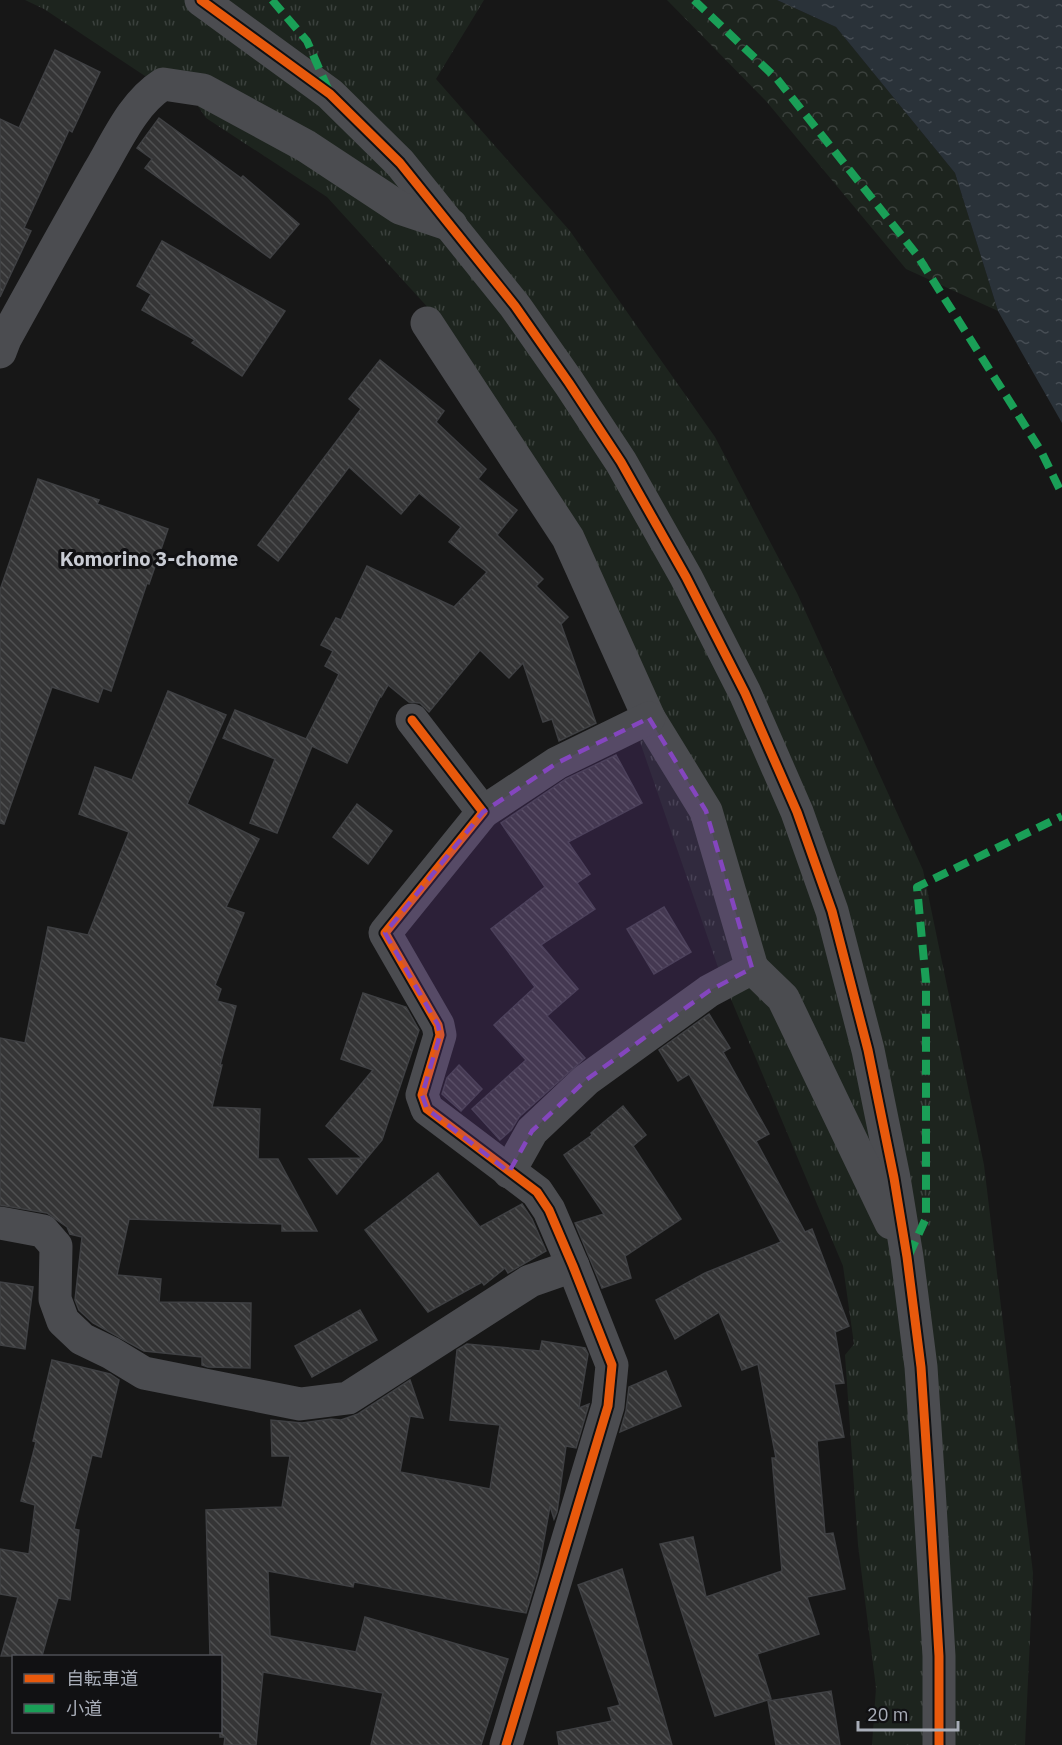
<svg xmlns="http://www.w3.org/2000/svg" width="1062" height="1745" font-family="'IBM Plex Sans','Noto Sans JP',sans-serif">
<style>
.grass{fill:url(#grass-tufts)}
.forest{fill:url(#forest-crowns)}
.water{fill:url(#water-ripples)}
.building{fill:url(#building-back-hatch);stroke:#3f4043;stroke-width:1.5}
.lines{fill:none;stroke-linecap:round;stroke-linejoin:round}
.street{stroke:#4b4c50;stroke-width:33}
.quiet{stroke:#1a9f57;stroke-width:8;stroke-dasharray:15 8;stroke-linecap:butt}
.cycleway-casing{stroke:#111113;stroke-width:13}
.cycleway{stroke:#e8590c;stroke-width:9}
.marked{fill:#8446be;fill-opacity:0.2;stroke:#8446be;stroke-width:4.5;stroke-dasharray:12 8;stroke-linejoin:round}
.labels{text-anchor:middle;dominant-baseline:central;stroke-width:6;stroke-linejoin:round;paint-order:stroke}
.neighbourhood-label{font-size:20px;font-weight:bold;fill:#c9ccd4;stroke:#111113}
</style>
<defs>
<pattern id="grass-tufts" width="24" height="20" patternUnits="userSpaceOnUse" patternTransform="scale(1.5)"><rect width="24" height="20" fill="#1d241e"/><path d="M3 7l-1-3M5 7V3M7 7l1-3M15 17l-1-3M17 17v-4M19 17l1-3" fill="none" stroke="#3b413d"/></pattern>
<pattern id="forest-crowns" width="20" height="18" patternUnits="userSpaceOnUse" patternTransform="scale(1.5)"><rect width="20" height="18" fill="#1d241e"/><path d="M2 6a3 3 0 1 1 6 0M12 15a3 3 0 1 1 6 0" fill="none" stroke="#3b413d"/></pattern>
<pattern id="water-ripples" width="26" height="14" patternUnits="userSpaceOnUse" patternTransform="scale(1.5)"><rect width="26" height="14" fill="#2a3239"/><path d="M2 4q2-2 4 0t4 0M15 11q2-2 4 0t4 0" fill="none" stroke="#464d54"/></pattern>
<pattern id="building-back-hatch" width="6" height="6" patternUnits="userSpaceOnUse" patternTransform="scale(1.5)"><rect width="6" height="6" fill="#353536"/><path d="M-1 5l2 2M0 0l6 6M5-1l2 2" fill="none" stroke="#4f5051"/></pattern>
</defs>
<rect width="100%" height="100%" fill="#171717"/>
<path class="grass" d="M25 0H484L436 79 570 231 715 437 797 593 923 870 984 1165 1033 1573 1025 1745H872L876 1688 858 1545 845 1355 854 1344 843 1266 720 973 639 739 668 721 432 312 327 197 206 118 175 72 145 76 44 9Z"/>
<path class="forest" d="M667 0H777L836 27 955 173 998 311 906 269 766 101Z"/>
<path class="water" d="M777 0H1062V423L998 311 955 173 836 27Z"/>
<g class="building">
<path d="M55 50 100 72 72 132 69 130 24 228 31 231 0 297V119L19 128Z"/>
<path d="M159 118 241 178 243 176 299 224 270 258 145 168 152 159 137 148Z"/>
<path d="M162 241 285 311 242 376 192 343 195 340 142 310 151 294 137 286Z"/>
<path d="M380 360 444 411 436 422 486 469 478 479 517 510 497 535 543 579 536 586 568 617 561 624 596 723 559 741 552 719 543 722 523 663 509 678 480 650 429 712 420 703 409 702 388 685 381 697H380L347 763 312 746 277 833 250 823 275 759 223 738 235 710 306 739 339 674 325 666 333 651 321 645 336 618 341 620 367 566 454 607 487 572 449 542 461 527 419 493 401 514 349 467 278 561 258 545 361 409 349 399Z"/>
<path d="M38 479 99 500 97 504 168 529 149 584 147 583 111 691 103 688 98 702 52 687 4 824 0 823V590Z"/>
<path d="M168 691 226 715 187 804 259 839 226 907 244 913 215 985 221 989 217 1001 236 1006 220 1065H222L212 1107 260 1109 258 1159H278L317 1231H282V1224L129 1219 117 1275 161 1279 159 1302 251 1303 250 1368 208 1367 202 1365V1357L144 1351 93 1323 79 1310 75 1300 82 1237 70 1234 67 1227 47 1213 0 1205V1038L25 1043 48 927 88 935 129 832 79 814 95 767 132 780Z"/>
<path d="M616 755 642 803 568 842 590 874 577 883 595 909 541 945 578 989 547 1016 585 1058 519 1117 511 1130 500 1140 472 1109 526 1060 494 1025 535 987 491 929 545 887 501 823 566 779Z"/>
<path d="M357 804 392 831 368 864 333 837Z"/>
<path d="M664 907 691 952 654 974 627 929Z"/>
<path d="M363 993 406 1007 419 1030 382 1140 337 1194 309 1159 362 1158 326 1126 373 1070 341 1059Z"/>
<path d="M709 1014 730 1048 723 1052 769 1134 756 1141 805 1232 812 1229 849 1326 835 1332 844 1383 834 1384 844 1437 817 1441 825 1534 833 1533 845 1589 807 1597 819 1634 757 1654 771 1699 715 1716 660 1544 693 1537 706 1597 782 1571 772 1458H776L758 1364 742 1370 719 1312 675 1339 656 1300 705 1273 781 1242 689 1074 678 1081 659 1050Z"/>
<path d="M459 1065 482 1089 461 1111 442 1094 447 1078Z"/>
<path d="M623 1106 646 1135 633 1146 681 1219 625 1256 631 1278 602 1288 575 1223 604 1214 564 1155 592 1135 591 1133Z"/>
<path d="M438 1173 480 1227 522 1204 532 1219 546 1251 508 1273 505 1268 484 1285 482 1282 428 1312 365 1230Z"/>
<path d="M0 1282 33 1287 25 1349 0 1345Z"/>
<path d="M360 1310 377 1340 312 1377 295 1346Z"/>
<path d="M542 1341 585 1348 588 1354 579 1408 589 1404 576 1448 566 1446 557 1512 554 1519 550 1506 538 1573 526 1613 354 1582 353 1587 268 1571 270 1636 356 1652 365 1617 508 1659 481 1745H371L383 1693 263 1672 256 1745H224L225 1737H220V1656H210L206 1510 282 1507 290 1456H272L271 1420 302 1423 331 1419 341 1420 358 1414 410 1380 423 1418 410 1416 400 1472 443 1480V1482V1480L490 1489 500 1425 450 1420 457 1350 467 1344 540 1351Z"/>
<path d="M52 1360 110 1374 119 1380 101 1457 92 1455 74 1529 79 1530 70 1600 58 1598 42 1656H1L18 1597 0 1594V1549L29 1554 35 1505 21 1501 36 1442 33 1441Z"/>
<path d="M666 1371 681 1406 620 1432 626 1411 629 1387Z"/>
<path d="M622 1569 672 1745H559L557 1732 612 1721 608 1708 620 1705 578 1585Z"/>
<path d="M831 1691 840 1745H776L768 1701Z"/>
</g>
<g class="lines">
<g class="street">
<path d="M201 0 330 94 400 163 515 306 569 383 621 462 686 577 745 693 797 812 832 911 868 1050 894 1178 907 1257 921 1367 929 1488 939 1656V1745"/>
<path d="M427 323 568 538 649 718 706 811 752 968"/>
<path d="M0 352 5 339C36 283 67 227 99 171 117 141 132 104 163 84L203 90 306 146 400 208 451 225"/>
<path d="M412 720 483 812 385 933 438 1025 440 1035 422 1095 427 1109 537 1192 549 1210 573 1266 612 1365 608 1406 506 1745"/>
<path d="M483 812 557 763 649 718"/>
<path d="M509 1172 532 1131 586 1080 709 991 752 968 783 998 891 1223"/>
<path d="M0 1223 43 1231 56 1246 55 1299 63 1321 82 1339 111 1353 144 1373 300 1404 348 1398 530 1281 573 1266"/>
</g>
<g class="quiet">
<path d="M272 0 307 41 329 91"/>
<path d="M694 0 777 79 917 255 1041 451 1062 494"/>
<path d="M909 1255 926 1218V982L917 887 1062 816"/>
</g>
<g class="cycleway-casing">
<g id="cycleway">
<path d="M201 0 330 94 400 163 515 306 569 383 621 462 686 577 745 693 797 812 832 911 868 1050 894 1178 907 1257 921 1367 929 1488 939 1656V1745"/>
<path d="M412 720 483 812 385 933 438 1025 440 1035 422 1095 427 1109 537 1192 549 1210 573 1266 612 1365 608 1406 506 1745"/>
</g>
</g>
<use href="#cycleway" class="cycleway"/>
</g>
<path class="marked" d="M649 718 706 811 752 968 709 991 586 1080 532 1131 509 1172 427 1109 422 1095 440 1035 438 1025 385 933 483 812 557 763Z"/>
<g class="labels">
<g class="neighbourhood-label">
<text x="149" y="558">Komorino 3-chome</text>
</g>
</g>
<rect x="12" y="1655" width="210" height="78" fill="#111113" stroke="#4d4f55" stroke-width="1.5"/>
<rect x="24" y="1674" width="30" height="9" fill="#e8590c" stroke="#4d4f55" stroke-width="1.5"/>
<text x="66" y="1685" font-size="18" fill="#a8adb8">自転車道</text>
<rect x="24" y="1704" width="30" height="9" fill="#1a9f57" stroke="#4d4f55" stroke-width="1.5"/>
<text x="66" y="1715" font-size="18" fill="#a8adb8">小道</text>
<path d="M858 1721v9h100v-9" fill="none" stroke="#a8adb8" stroke-width="3"/>
<text x="867" y="1721" font-size="18" fill="#a8adb8" stroke="#111113" stroke-width="4.5" paint-order="stroke">20 m</text>
</svg>
